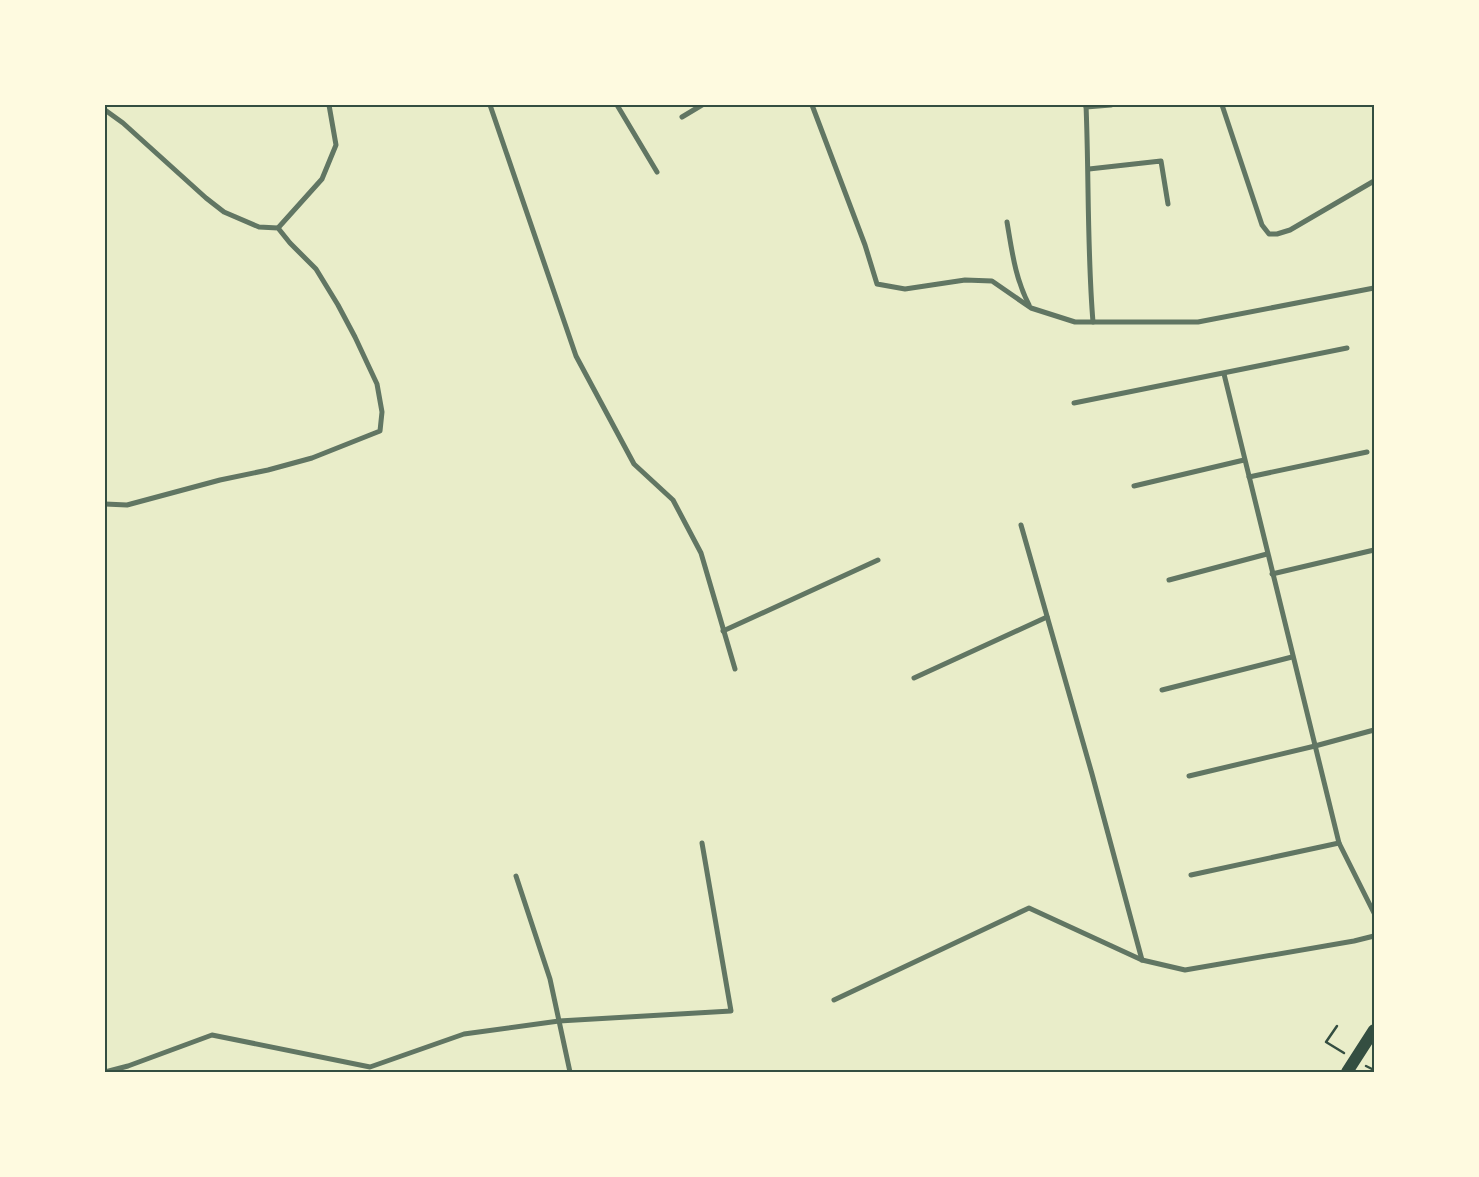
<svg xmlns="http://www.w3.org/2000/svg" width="1479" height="1177" font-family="Lato,sans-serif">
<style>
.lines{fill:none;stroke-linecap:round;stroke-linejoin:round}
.path{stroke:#344e41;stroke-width:2.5}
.minor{stroke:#617663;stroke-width:5}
.trunk{stroke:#344e41;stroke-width:12}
.neatline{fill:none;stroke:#344e41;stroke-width:2}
</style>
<rect width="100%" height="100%" fill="#e9edc9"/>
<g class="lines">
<g class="path">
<path d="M1337 1026 1326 1042 1344 1053"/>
<path d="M1366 1066 1374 1070"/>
</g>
<g class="minor">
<path d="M490 105 576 356 634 464 673 500 701 553 735 669"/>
<path d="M617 105 657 172"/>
<path d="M812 105 865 245 877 284 905 289 965 280 992 281 1031 308 1075 322H1198L1374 288"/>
<path d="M1086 105C1089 177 1087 250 1093 322"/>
<path d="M1222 105 1262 225 1269 234H1277L1290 230 1374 181"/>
<path d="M1086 107 1111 105"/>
<path d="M105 110 123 123 206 198 224 212 259 227 278 228 290 243 316 269 338 305 355 337 377 384 382 412 380 431 312 458 268 470 220 480 127 505 105 504"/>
<path d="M682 117 702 105"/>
<path d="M1089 169 1161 161 1168 204"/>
<path d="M1007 222C1012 251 1015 278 1029 305"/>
<path d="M278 228 322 179 336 145 329 105"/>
<path d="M1224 374 1339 843 1374 913"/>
<path d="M1074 403 1347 348"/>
<path d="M1249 477 1367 452"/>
<path d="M1134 486 1244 460"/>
<path d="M1021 525 1092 774 1142 960"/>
<path d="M1272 574 1374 550"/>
<path d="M1169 580 1267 554"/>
<path d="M723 631 878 560"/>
<path d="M914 678 1047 617"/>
<path d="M1162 690 1292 657"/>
<path d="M1189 776 1315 746 1374 730"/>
<path d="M1191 875 1339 843"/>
<path d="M516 876 550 979 570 1072"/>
<path d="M834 1000 1029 908 1142 960 1185 970 1354 941 1374 936"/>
<path d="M105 1072 128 1066 212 1035 370 1067 464 1034 559 1021 731 1011 702 843"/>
</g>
<path class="trunk" d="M1347 1072 1374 1030"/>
</g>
<rect width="1479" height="1177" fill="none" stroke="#fefae0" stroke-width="212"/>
<rect x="106" y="106" width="1267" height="965" class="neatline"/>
</svg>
